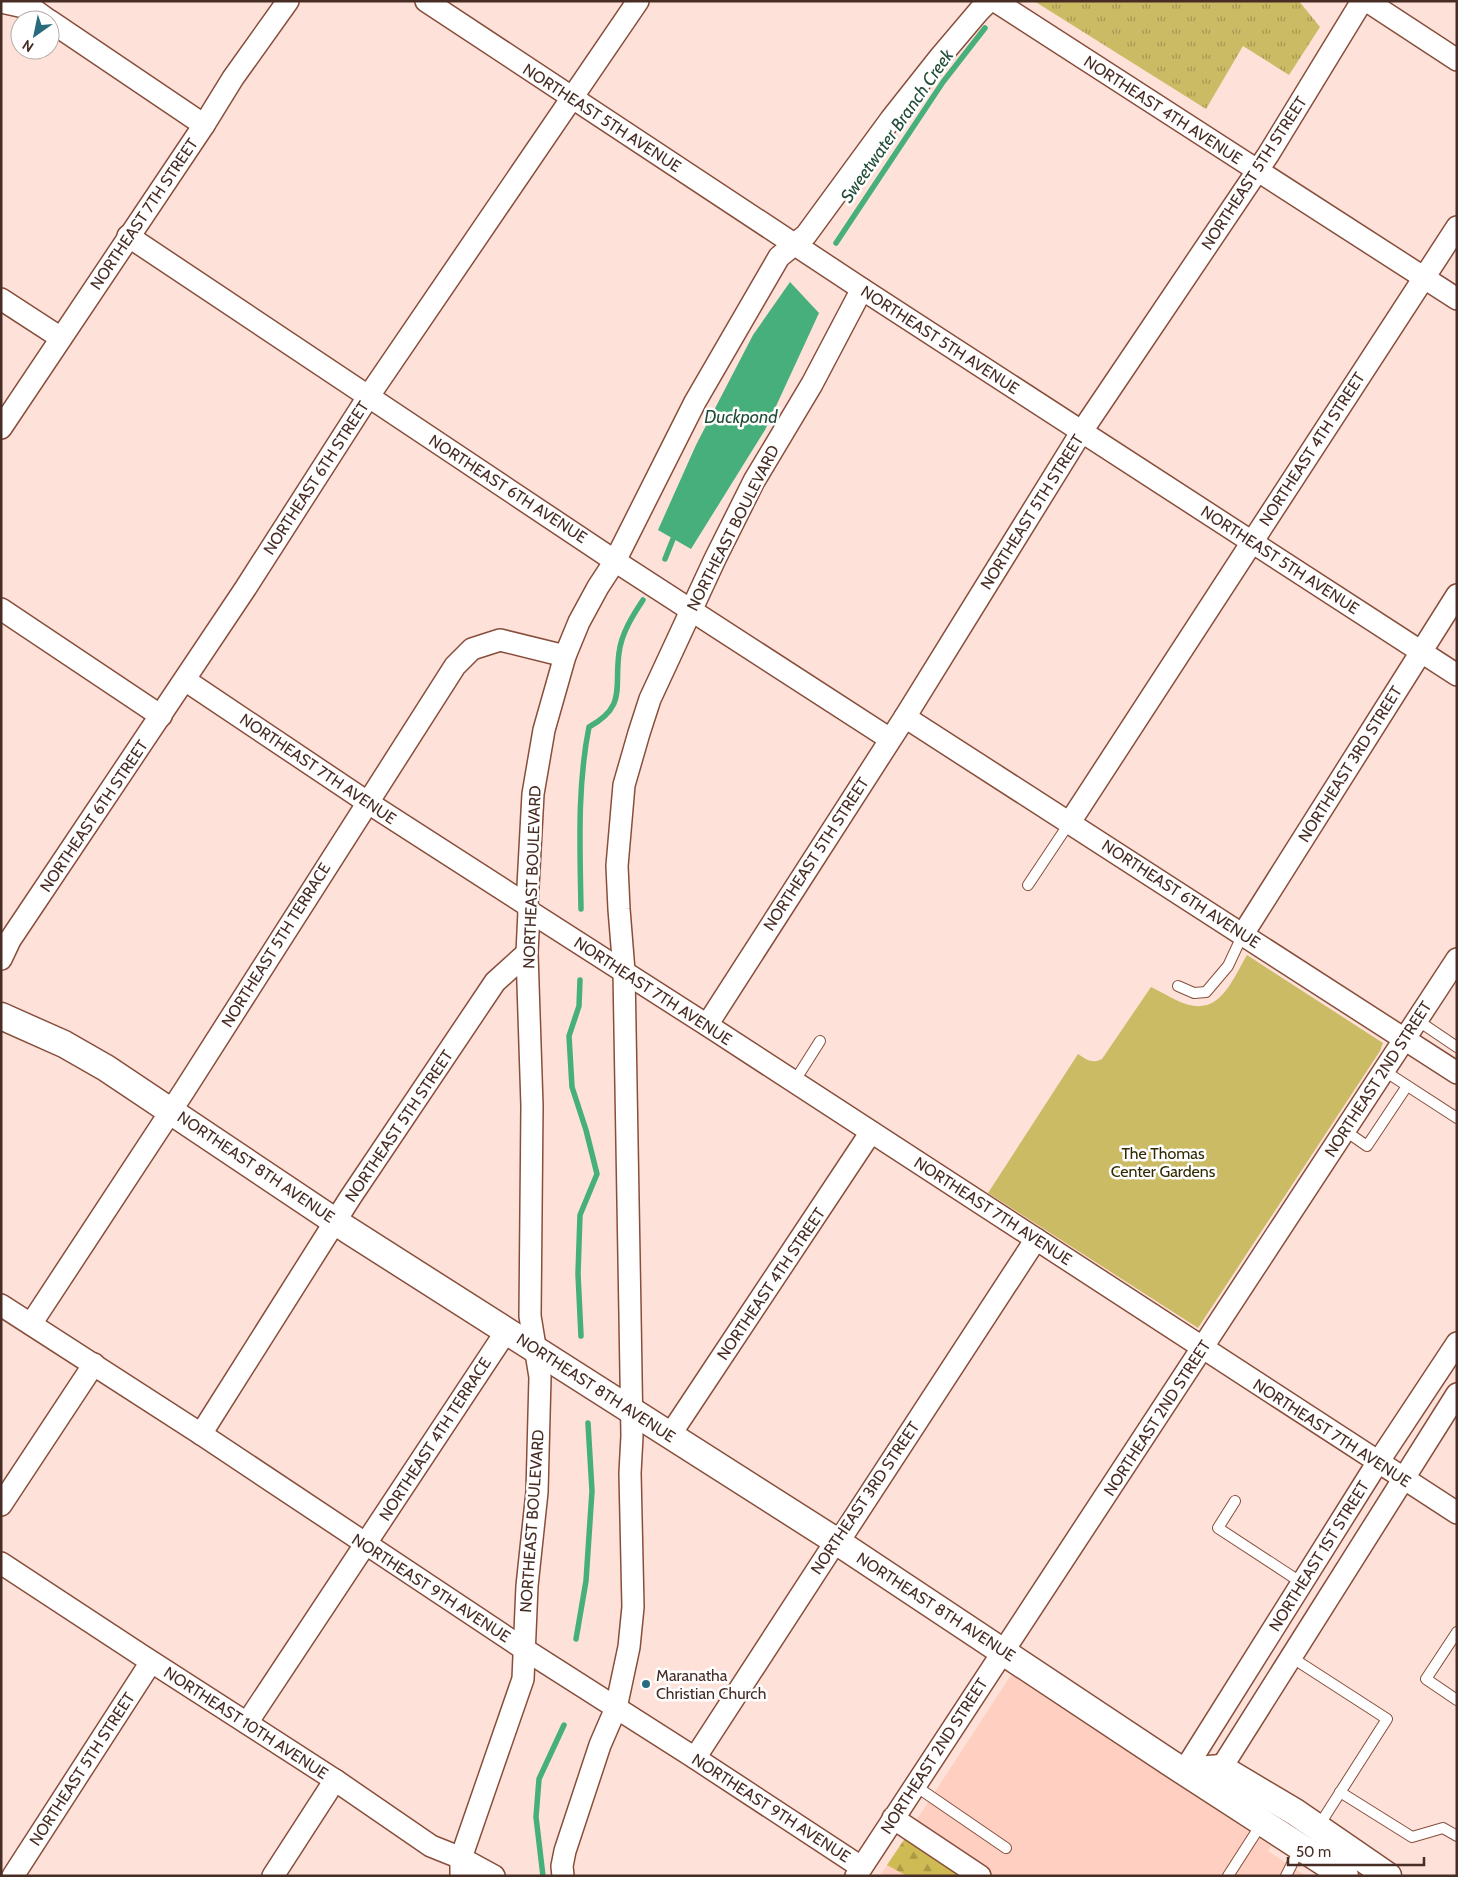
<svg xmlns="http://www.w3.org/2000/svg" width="1458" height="1877" font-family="Cabin,sans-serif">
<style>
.built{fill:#ffd0c1}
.green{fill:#cbbb65}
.forest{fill:url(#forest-firs)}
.park{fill:url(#park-tufts)}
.water{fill:#46af7b}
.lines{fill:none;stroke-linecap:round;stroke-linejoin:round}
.stream{stroke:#46af7b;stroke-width:5.5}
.service-casing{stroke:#884e3b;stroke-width:12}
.minor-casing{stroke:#884e3b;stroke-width:24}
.tertiary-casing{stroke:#884e3b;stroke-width:29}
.service{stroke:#fff;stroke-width:10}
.minor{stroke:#fff;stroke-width:21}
.tertiary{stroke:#fff;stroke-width:26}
.poi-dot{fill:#286b7d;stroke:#fff;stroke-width:2}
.labels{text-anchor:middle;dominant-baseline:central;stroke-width:5;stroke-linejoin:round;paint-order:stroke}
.street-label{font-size:16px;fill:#482d25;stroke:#fff}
.park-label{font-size:16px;fill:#332b00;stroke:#fff}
.poi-label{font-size:16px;fill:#482d25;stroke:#fff;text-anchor:start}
.water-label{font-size:18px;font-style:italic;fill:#224d37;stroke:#fff}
</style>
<defs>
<pattern id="forest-firs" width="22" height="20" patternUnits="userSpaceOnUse" patternTransform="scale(1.25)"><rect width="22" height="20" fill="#cfbb54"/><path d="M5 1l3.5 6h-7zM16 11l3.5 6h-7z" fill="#aa9845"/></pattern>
<pattern id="park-tufts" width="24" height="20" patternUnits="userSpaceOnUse" patternTransform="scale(1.25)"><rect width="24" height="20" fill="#cbbb65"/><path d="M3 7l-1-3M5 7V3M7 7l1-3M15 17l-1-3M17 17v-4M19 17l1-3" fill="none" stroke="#a79853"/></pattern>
</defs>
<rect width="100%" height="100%" fill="#fee2d9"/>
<path class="built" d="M1011 1675 1271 1846 1268 1851 1306 1876H880Z"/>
<path class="green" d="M1247 955 1383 1043 1380 1051 1198 1328 988 1193 1078 1054C1087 1060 1092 1064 1102 1059L1151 987C1160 991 1167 996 1176 1000 1218 1021 1230 984 1247 955Z"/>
<path class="forest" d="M906 1837 963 1876H907L887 1865Z"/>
<path class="park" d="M1034 1H1299L1320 27 1289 75 1243 46 1206 109Z"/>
<path class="water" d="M790 282 819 313 765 430 691 549 658 530 696 445 753 335Z"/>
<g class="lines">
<g class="stream">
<path d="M836 243 943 82 985 28"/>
<path d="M665 559 673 539"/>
<path d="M581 909C580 848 577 787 589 727 627 706 614 688 619 653 621 634 633 615 643 600"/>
<path d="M580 980 579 1006 569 1036 572 1087 586 1130 597 1174 580 1215 578 1274 581 1336"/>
<path d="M576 1639 586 1581 592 1491 588 1423"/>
<path d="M543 1876 536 1817 539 1779 564 1725"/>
</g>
<g class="service-casing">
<g id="service">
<path d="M1028 885 1070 822"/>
<path d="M1178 986 1194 993 1206 992 1228 966 1243 934"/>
<path d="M1417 1020 1457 1047"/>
<path d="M1383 1070 1457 1118"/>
<path d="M794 1082 820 1041"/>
<path d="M1344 1130 1367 1146 1407 1086"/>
<path d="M1235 1501 1218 1528 1302 1583"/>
<path d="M1457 1632 1426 1679 1457 1700"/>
<path d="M1291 1657 1387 1719 1318 1827"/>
<path d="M914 1785 1006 1848"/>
<path d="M1340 1792 1412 1837 1443 1828 1457 1836"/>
<path d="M1228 1876 1262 1823"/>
<path d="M1286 1876 1300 1848"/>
</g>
</g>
<g class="minor-casing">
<g id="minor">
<path d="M426 1 862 289 1457 675"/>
<path d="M995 1 1457 299"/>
<path d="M1367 1 1457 60"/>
<path d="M1 2 33 9 48 20"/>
<path d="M50 21 204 125"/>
<path d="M128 236 615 561 890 739"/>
<path d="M1 299 61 338"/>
<path d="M1 428 204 125 233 78 288 1"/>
<path d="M1 609 161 716"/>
<path d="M185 680 367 802 527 905"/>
<path d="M905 717 1457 1073"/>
<path d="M1070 822 1457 227"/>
<path d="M529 911 707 1025 1457 1513"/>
<path d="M1243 934 1457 595"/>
<path d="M1 959 10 940 245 589 368 397 638 1"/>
<path d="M707 1025 905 717 1082 431 1268 155 1362 1"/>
<path d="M1 1305 201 1434 524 1649 695 1758 861 1867"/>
<path d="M31 1324 184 1091 455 666 472 649 500 640 565 656"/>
<path d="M201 1434 350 1198 495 982 527 953"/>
<path d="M670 1435 871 1132"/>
<path d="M1 1505 94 1364"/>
<path d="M1 1563 141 1655 335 1780 431 1846 461 1858 494 1876"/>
<path d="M247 1723 507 1330"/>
<path d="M695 1758 836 1541 845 1532 1036 1239"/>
<path d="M1184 1771 1371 1473 1457 1343"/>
<path d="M1213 1781 1457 1394"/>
<path d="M893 1818 980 1876"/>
<path d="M13 1876 151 1662"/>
<path d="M273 1876 335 1780"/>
<path d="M461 1876V1858L523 1679 527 1586 537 1492 540 1377 530 1316 532 1106 527 953 529 911 527 905 533 794 544 730 565 656 579 622 598 587 615 561 695 402 779 257 806 235 891 119 940 57 979 11 989 1"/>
<path d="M563 1876 562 1866 565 1851 600 1745 616 1708 629 1647 633 1607 630 1473 632 1436 630 1315 624 971 619 909 617 866 624 785 639 733 650 699 715 559 754 481 812 384 862 289"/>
<path d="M856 1876 1457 959"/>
</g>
</g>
<g class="tertiary-casing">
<g id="tertiary">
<path d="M1 1016 64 1044 106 1068 348 1230 836 1541 1169 1762 1345 1876"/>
<path d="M1184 1771 1221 1768 1295 1812 1388 1876"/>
</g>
</g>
<use href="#service" class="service"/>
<use href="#minor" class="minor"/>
<use href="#tertiary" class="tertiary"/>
</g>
<circle class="poi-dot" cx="646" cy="1684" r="5"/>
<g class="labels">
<g class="street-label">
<text transform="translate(1163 110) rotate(33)">NORTHEAST 4TH AVENUE</text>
<text transform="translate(602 118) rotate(33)">NORTHEAST 5TH AVENUE</text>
<text transform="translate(1254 173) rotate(-57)">NORTHEAST 5TH STREET</text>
<text transform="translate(144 214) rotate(-56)">NORTHEAST 7TH STREET</text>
<text transform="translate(940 340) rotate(33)">NORTHEAST 5TH AVENUE</text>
<text transform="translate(1312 449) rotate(-57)">NORTHEAST 4TH STREET</text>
<text transform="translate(316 478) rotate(-57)">NORTHEAST 6TH STREET</text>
<text transform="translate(508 489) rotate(33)">NORTHEAST 6TH AVENUE</text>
<text transform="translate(1032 512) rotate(-58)">NORTHEAST 5TH STREET</text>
<text transform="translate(733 528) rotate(-63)">NORTHEAST BOULEVARD</text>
<text transform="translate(1280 560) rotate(33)">NORTHEAST 5TH AVENUE</text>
<text transform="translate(1350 764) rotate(-58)">NORTHEAST 3RD STREET</text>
<text transform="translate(318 769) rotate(34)">NORTHEAST 7TH AVENUE</text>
<text transform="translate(94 816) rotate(-56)">NORTHEAST 6TH STREET</text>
<text transform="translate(816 854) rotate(-57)">NORTHEAST 5TH STREET</text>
<text transform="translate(532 877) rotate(-88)">NORTHEAST BOULEVARD</text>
<text transform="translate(1181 894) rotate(33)">NORTHEAST 6TH AVENUE</text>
<text transform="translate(276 945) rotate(-58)">NORTHEAST 5TH TERRACE</text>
<text transform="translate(653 991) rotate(33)">NORTHEAST 7TH AVENUE</text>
<text transform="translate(1378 1079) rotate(-57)">NORTHEAST 2ND STREET</text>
<text transform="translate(399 1126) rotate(-56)">NORTHEAST 5TH STREET</text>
<text transform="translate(256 1167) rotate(34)">NORTHEAST 8TH AVENUE</text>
<text transform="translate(993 1211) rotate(33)">NORTHEAST 7TH AVENUE</text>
<text transform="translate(771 1284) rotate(-56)">NORTHEAST 4TH STREET</text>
<text transform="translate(596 1388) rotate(33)">NORTHEAST 8TH AVENUE</text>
<text transform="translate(1157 1418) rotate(-57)">NORTHEAST 2ND STREET</text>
<text transform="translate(1332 1433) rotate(33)">NORTHEAST 7TH AVENUE</text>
<text transform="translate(435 1439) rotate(-57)">NORTHEAST 4TH TERRACE</text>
<text transform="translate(865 1498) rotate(-56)">NORTHEAST 3RD STREET</text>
<text transform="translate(532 1521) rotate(-86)">NORTHEAST BOULEVARD</text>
<text transform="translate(1319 1556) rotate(-58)">NORTHEAST 1ST STREET</text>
<text transform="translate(431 1588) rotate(33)">NORTHEAST 9TH AVENUE</text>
<text transform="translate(936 1607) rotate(33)">NORTHEAST 8TH AVENUE</text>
<text transform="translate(246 1723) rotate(33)">NORTHEAST 10TH AVENUE</text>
<text transform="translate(934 1756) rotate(-57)">NORTHEAST 2ND STREET</text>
<text transform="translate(82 1769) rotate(-57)">NORTHEAST 5TH STREET</text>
<text transform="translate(771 1808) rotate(33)">NORTHEAST 9TH AVENUE</text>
</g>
<g class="park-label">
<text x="1163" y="1153">The Thomas<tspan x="1163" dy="18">Center Gardens</tspan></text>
</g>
<g class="poi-label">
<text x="656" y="1675">Maranatha<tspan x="656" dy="18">Christian Church</tspan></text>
</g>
<g class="water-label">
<text transform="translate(897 126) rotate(-55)">Sweetwater Branch Creek</text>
<text x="741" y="417">Duckpond</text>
</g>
</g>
<rect width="1458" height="1877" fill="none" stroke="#482d25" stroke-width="5"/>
<g transform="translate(35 35) rotate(213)"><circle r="24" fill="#ffffff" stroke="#b6aba8"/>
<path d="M0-4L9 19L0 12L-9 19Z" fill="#286b7d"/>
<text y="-8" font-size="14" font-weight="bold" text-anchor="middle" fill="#482d25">N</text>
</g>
<path d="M1288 1857v8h136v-8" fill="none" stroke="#482d25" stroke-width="2.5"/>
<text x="1296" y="1857" font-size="15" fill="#482d25" stroke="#ffffff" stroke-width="4" paint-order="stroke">50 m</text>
</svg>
